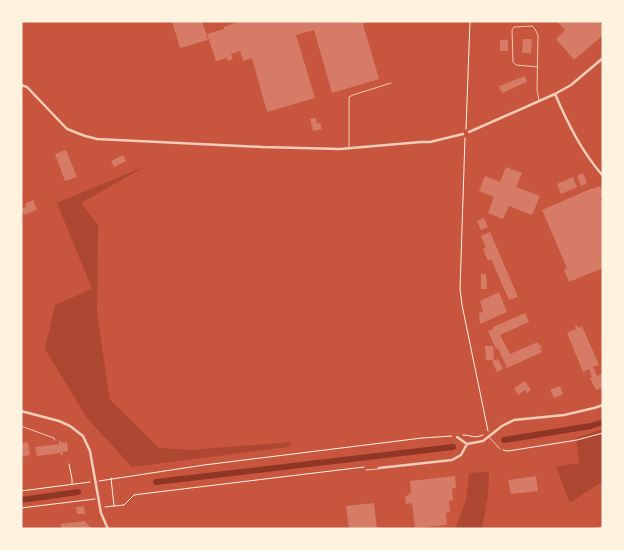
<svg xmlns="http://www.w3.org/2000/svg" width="624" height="550" font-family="'DM Sans',sans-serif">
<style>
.green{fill:#ae4732}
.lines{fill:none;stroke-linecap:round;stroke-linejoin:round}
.canal{stroke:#8f3625;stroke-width:6}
.building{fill:#d67c66}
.path{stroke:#fff3e0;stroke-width:1}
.service{stroke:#f1ccb7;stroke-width:1}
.minor{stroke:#f1ccb7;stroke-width:2.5}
.rail{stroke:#e9b49f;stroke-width:2}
</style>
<rect width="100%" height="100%" fill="#c8553d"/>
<g class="green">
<path d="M146 166 81 203 98 225 97 314 110 400 159 448 190 450 292 442 288 447 132 467 87 418 45 349 55 305 92 289 57 203Z"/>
<path d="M603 429V481L570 503 556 467 579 463 576 438Z"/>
<path d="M489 472 488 496 482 529H455L466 501 469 473Z"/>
</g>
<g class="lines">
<g class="canal">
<path d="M504 440 591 426 603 422"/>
<path d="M156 482 453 447"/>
<path d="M21 500 78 492"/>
</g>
</g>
<g class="building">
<path d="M172 21H202L208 40 180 48Z"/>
<path d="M241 21H371L363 24 379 79 332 93 314 30 296 35 315 98 267 112 252 58 243 61 240 51 231 54 233 59 228 61 227 58 216 61 207 34 224 29V27Z"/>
<path d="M557 21H598L603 26V35L574 60 556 39 565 30Z"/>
<path d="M523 39H532L531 53H522Z"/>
<rect x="500" y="40" width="8" height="11"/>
<path d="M525 76 527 82 502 93 499 86Z"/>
<path d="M316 118 317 124 320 123 322 129 313 131 310 119Z"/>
<path d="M66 150 77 177 65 181 55 154Z"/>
<path d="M123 155 126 161 114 167 111 161Z"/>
<path d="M506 167 522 173 516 187 540 196 532 215 509 206 503 219 488 213 494 197 479 191 485 176 500 182Z"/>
<path d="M583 173 587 183 581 186 577 176Z"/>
<path d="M573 177 577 187 561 194 557 184Z"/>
<path d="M600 186 603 193V198L600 199 601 201H603V268L569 282 564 270 567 268 542 210 593 188V189Z"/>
<path d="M33 200 37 210 24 215 21 209 26 207 25 204Z"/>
<path d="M484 218 488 227 481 230 477 221Z"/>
<path d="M490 232 518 297 509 300 491 259 488 261 483 249 486 248 481 236Z"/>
<path d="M481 274H486L487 289H481Z"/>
<path d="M499 292 507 312 480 324 479 313 483 312 480 301Z"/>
<path d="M525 313 529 322 500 335 510 354 538 342 539 346 541 345 542 347 540 348 542 352 507 368 498 348 496 349 488 331 493 329V327Z"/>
<path d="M577 325 579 328 582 326 599 365 593 367 597 376 603 373V387L596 390 590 378 592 377 589 369 583 372 567 333 576 329 575 326Z"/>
<path d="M485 346H493L494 360H486Z"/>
<path d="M498 359 503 369 497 372 492 361Z"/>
<path d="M525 381 531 390 527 393 525 390 518 395 514 388Z"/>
<path d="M560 386 563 394 554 398 550 390Z"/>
<path d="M59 441H61L62 443 67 442 68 451 63 452V455H61L60 453 37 456 35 447 59 444Z"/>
<path d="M28 442 30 455 21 457V443Z"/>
<path d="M455 476 456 488H452L453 500 449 501 450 512 446 513 447 525 415 528 412 503 406 504 405 497 411 493 410 481Z"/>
<path d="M536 476 538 491 511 494 508 480Z"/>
<path d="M374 503 377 529H349L346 506Z"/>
<path d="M84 506 85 514H77L76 507Z"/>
<path d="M85 521 91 528 61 529V524Z"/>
</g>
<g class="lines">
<g class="path">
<path d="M466 129 470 21"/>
<path d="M465 138 460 289 462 305 488 431"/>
<path d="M463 435C472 435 473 439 483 435"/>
<path d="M503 450 508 451 577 440 603 433"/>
<path d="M69 464 72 479V484"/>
<path d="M111 478 114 506 124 505 134 495 141 494 364 467"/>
<path d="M99 481 204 465 422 438 452 436"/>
<path d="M21 491 90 482"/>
<path d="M105 507 114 506"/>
<path d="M21 508 95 499"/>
</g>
<g class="service">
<path d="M538 67 516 65 513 62 512 30 514 27 532 26 535 29 538 35 537 89 539 101"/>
<path d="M349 148V97L353 95 391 83"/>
<path d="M21 426 54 438 55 440"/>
<path d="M489 437 500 449"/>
<path d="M366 470 378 469"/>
</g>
<g class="minor">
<path d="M21 85 27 87 67 129 85 136 97 139 262 147 340 149 421 142H430L463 134"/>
<path d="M555 94C568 124 582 152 603 176"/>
<path d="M469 132 555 94 571 85 603 58"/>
<path d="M21 411 59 421 70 426 83 436 90 451 101 513 108 529"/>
<path d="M457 437 467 444 483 441 502 426 514 420 564 415 594 408 603 405"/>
<path d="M379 468 452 460 461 455 467 444"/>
</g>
<path class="rail" d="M598 529 603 527"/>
</g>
<rect width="624" height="550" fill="none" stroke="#fff3e0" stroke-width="45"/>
</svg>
